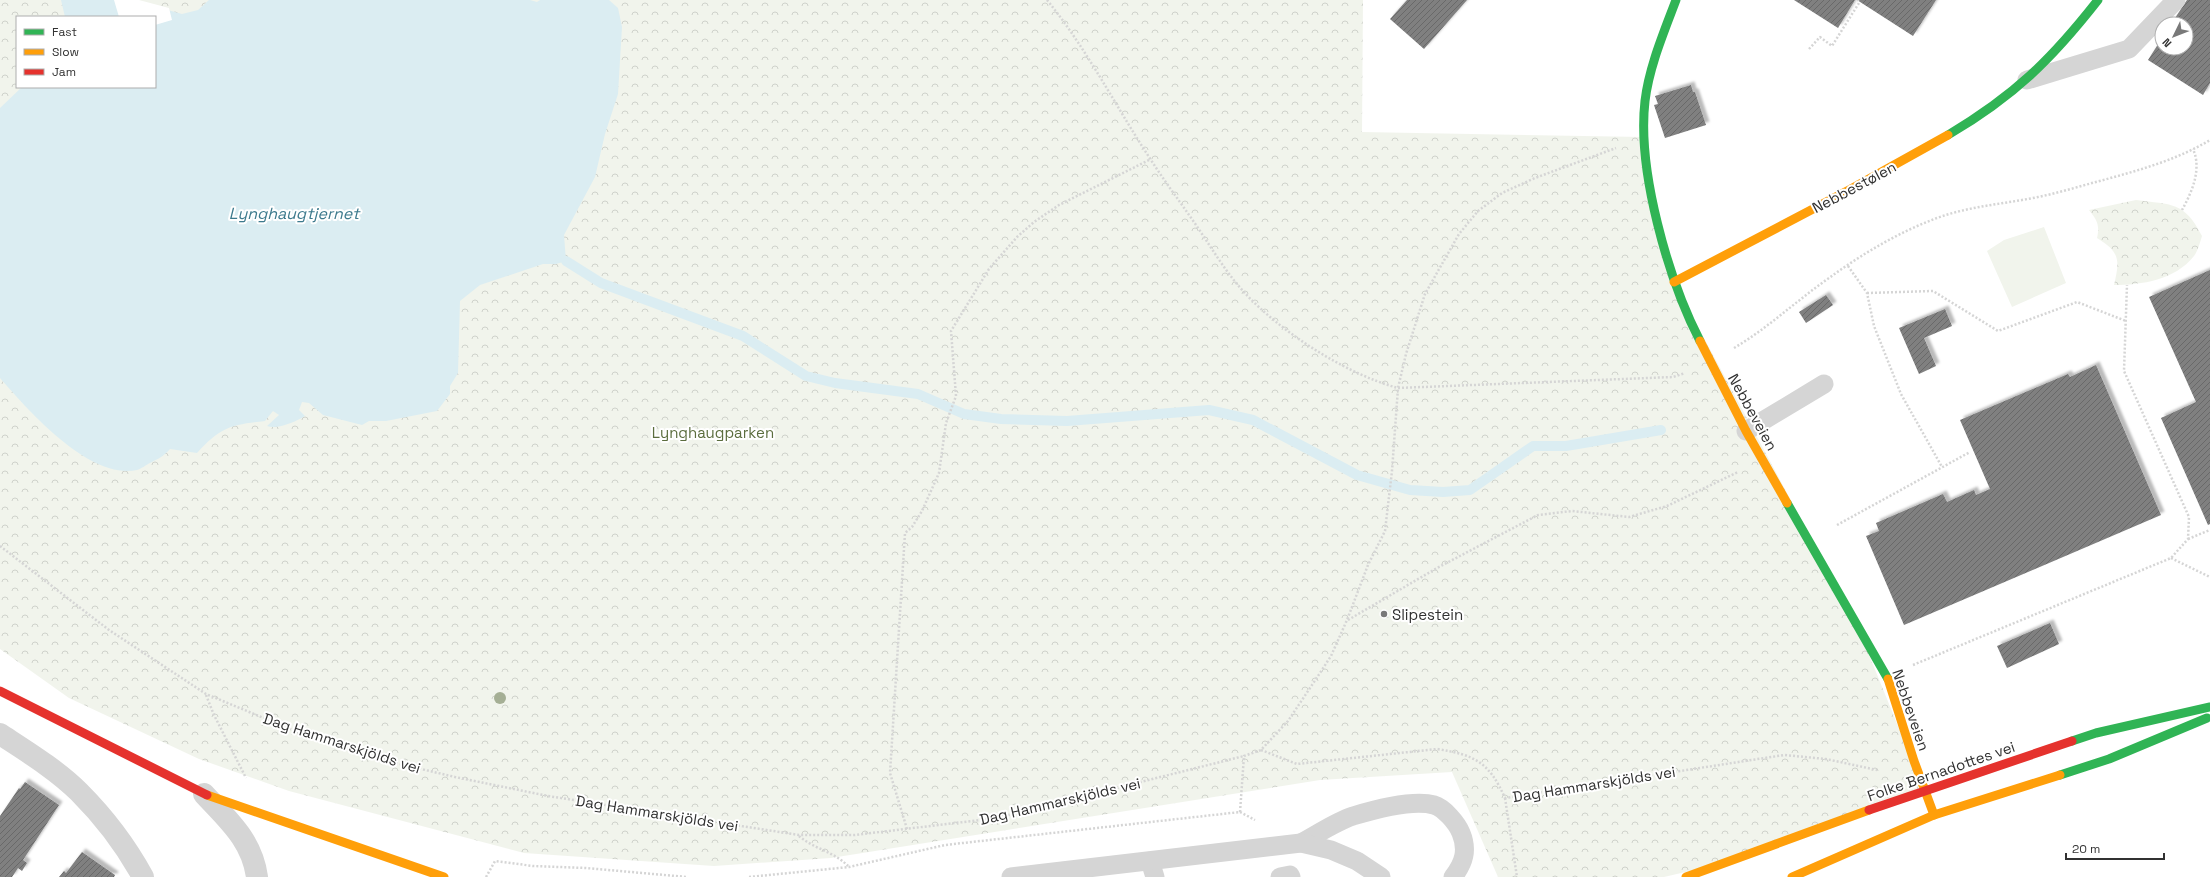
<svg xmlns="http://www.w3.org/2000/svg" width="2210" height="877" font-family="'Space Grotesk',sans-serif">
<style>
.grass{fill:#f1f4ec}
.forest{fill:url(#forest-crowns);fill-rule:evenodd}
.water{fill:#dbedf2}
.pier{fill:#fff}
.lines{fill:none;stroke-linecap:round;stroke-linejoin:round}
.stream{stroke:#dbedf2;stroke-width:10}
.building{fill:url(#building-hatch);filter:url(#shadow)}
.path{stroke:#d5d5d5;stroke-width:2.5;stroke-dasharray:2 2;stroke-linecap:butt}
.lane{stroke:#d5d5d5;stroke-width:19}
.street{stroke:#d5d5d5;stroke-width:22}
.fast{stroke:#30b455;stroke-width:9}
.slow{stroke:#ff9f0a;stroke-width:9}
.jam{stroke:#e5322d;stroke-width:9}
.tree{fill:#a5af95}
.poi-dot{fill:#797979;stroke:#fff;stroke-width:1.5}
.labels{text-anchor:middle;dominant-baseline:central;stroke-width:4;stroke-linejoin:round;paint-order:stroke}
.street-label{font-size:15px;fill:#313131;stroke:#fff}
.park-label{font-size:15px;fill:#5b6d3e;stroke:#fff}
.poi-label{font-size:15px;fill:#313131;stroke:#fff;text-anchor:start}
.water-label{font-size:16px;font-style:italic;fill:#3d7a8d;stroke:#fff}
</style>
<defs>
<pattern id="forest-crowns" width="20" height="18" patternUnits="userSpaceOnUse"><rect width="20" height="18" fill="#f1f4ec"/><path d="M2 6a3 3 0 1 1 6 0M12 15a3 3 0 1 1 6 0" fill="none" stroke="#cfd2cb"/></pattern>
<pattern id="building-hatch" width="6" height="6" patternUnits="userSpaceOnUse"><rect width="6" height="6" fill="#808080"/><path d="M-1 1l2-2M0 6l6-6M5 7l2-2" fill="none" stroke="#696969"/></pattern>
<filter id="shadow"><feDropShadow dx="3.5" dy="-3.5" stdDeviation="1" flood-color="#0004"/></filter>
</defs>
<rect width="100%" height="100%" fill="#fff"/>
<path class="grass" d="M2044 227 2066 283 2012 307 1987 251 2004 240Z"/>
<g class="forest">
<path d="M0 0H1363L1362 132 1643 137 1674 282 1854 618 1924 790 1724 863 1664 877H1498L1452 772 1320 780 831 858 714 866 524 853 289 791 199 759 69 698 0 649ZM17 17H155V87H17Z"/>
<path d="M2136 200C2172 205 2184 201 2202 236 2200 242 2198 251 2194 256 2175 280 2142 285 2114 285 2120 260 2120 252 2097 238 2100 225 2097 220 2089 210Z"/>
</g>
<path class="water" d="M61 0H132L182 14 198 10 209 0H530L537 2 540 0H609L618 8 622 27 618 94 605 134 595 177 564 235 566 261 556 264H543L480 285 460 301 458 373 450 386V394L437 411 386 421H369L362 425 323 415 309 403 302 402 299 410 305 416C295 422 277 430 267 426L279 415 273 411 265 421C230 425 221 427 197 453L170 449C164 456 158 459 150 463 146 465 141 469 137 470 89 480 28 410 0 378V108L22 87H155V17H65Z"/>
<path class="pier" d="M114 0H139L169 8 172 20 155 25V17H119Z"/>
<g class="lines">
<path class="stream" d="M566 261 601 283 743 336 806 376 835 383 918 394 964 414 1001 419 1067 421 1209 410 1253 420 1357 475 1410 490 1443 492 1470 490 1533 446H1566L1661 430"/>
</g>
<g class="building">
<path d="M1407 0H1467L1424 49 1390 19Z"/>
<path d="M1794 0H1855L1838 28Z"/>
<path d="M1857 0H1936L1913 36Z"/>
<path d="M2187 0H2210V83L2203 95 2148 60 2162 38V48H2186V24H2171Z"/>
<path d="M1691 85 1693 92H1695L1706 125 1665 138 1654 105 1658 104 1655 96Z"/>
<path d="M2210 270V524L2208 525 2161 418 2196 402 2149 297Z"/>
<path d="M1826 295 1833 305 1806 323 1799 312Z"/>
<path d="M1945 309 1952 326 1924 338 1936 366 1919 374 1899 328Z"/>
<path d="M2096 365 2161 515 1904 625 1866 536 1879 531 1876 523 1943 494 1947 502 1974 490 1976 495 1990 489 1960 420 2068 374 2070 377Z"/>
<path d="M2050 623 2059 644 2007 668 1997 646Z"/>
<path d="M25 782 59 805 23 860 27 863 22 871 18 868 12 877H0V816L19 788 20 789Z"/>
<path d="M82 852 115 875 114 877H59L64 871 66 873Z"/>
</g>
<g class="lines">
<g class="path">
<path d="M1047 0C1087 49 1116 107 1151 160 1165 182 1181 203 1196 225 1211 247 1225 271 1243 291 1280 332 1346 374 1398 388L1673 377 1685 373"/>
<path d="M1809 49 1820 37 1832 46 1859 3 1858 0"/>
<path d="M2182 210C2192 192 2202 169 2193 149"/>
<path d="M1848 266 1867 293 1874 326 1901 394 1942 467"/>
<path d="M1867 293 1933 291 1998 331 2077 302 2126 321"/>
<path d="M1734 348C1768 328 1796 301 1829 278 1862 254 1899 232 1937 218 1970 206 2004 204 2038 197 2058 193 2077 187 2096 182 2136 171 2175 161 2210 140"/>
<path d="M1837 525 1970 452"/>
<path d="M2188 539 2210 530"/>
<path d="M0 546 109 630 206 694 307 736 383 760 455 777 548 796 799 835H855L997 818 1244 756"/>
<path d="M2171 558 2210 577"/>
<path d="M1348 620 1437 568 1538 515 1572 511 1629 517 1667 506 1738 472"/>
<path d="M1913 665 2171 558 2188 539 2189 517 2124 371 2127 285"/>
<path d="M206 695 214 715 246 778"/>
<path d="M1261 750 1297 764 1437 749C1475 755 1489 762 1505 798L1784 755 1826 759 1877 770"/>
<path d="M1505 798 1517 877"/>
<path d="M1240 812 1244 756 1261 750 1288 721 1318 676 1331 656 1347 620 1368 565 1385 531 1392 471 1398 388 1406 354 1425 294 1459 234 1478 211 1502 193 1535 178 1616 148"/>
<path d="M1240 812 1255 820"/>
<path d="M907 829 890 773 905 533 912 527 922 511 939 473 946 423 956 396 951 331 989 269 1017 237 1034 222 1059 205 1151 159"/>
<path d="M799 836C814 849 833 851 848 866"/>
<path d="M486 877 495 861 533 866 586 868 687 877"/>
<path d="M749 877 849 867 945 845 1240 812"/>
</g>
<g class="lane">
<path d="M2027 80 2129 49 2176 0"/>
<path d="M1746 431 1824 384"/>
<path d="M1301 843C1318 834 1335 822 1353 816 1373 810 1413 799 1434 805 1444 808 1457 823 1461 833 1468 850 1464 863 1453 877"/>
<path d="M1150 861 1155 877"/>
<path d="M1011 877 1301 843 1331 850 1357 861 1381 877"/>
<path d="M1280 877 1290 875 1291 877"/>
</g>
<g class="street">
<path d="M0 734C26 751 57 770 79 792 104 817 126 846 143 877"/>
<path d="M204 794C228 820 252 840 257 877"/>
</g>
<g class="fast">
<path d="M1676 0C1664 32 1649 67 1645 101 1637 170 1668 279 1700 341"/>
<path d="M1948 135C2014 96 2051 60 2098 0"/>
<path d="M1787 503 1888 679"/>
<path d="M2072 741 2096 733 2210 707"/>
<path d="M2060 775 2109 759 2207 718"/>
</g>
<g class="slow">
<path d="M1674 282 1851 189 1948 135"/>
<path d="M1700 341 1746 431 1787 503"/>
<path d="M1888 679 1914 761 1934 815"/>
<path d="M207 795 444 877"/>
<path d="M1686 877 1869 810"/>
<path d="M1792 877 1934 815 2060 775"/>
</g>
<g class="jam">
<path d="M0 691 207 795"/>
<path d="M1869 810 2072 741"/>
</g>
</g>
<circle class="tree" cx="500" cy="698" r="6"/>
<circle class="poi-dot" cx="1384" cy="614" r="4"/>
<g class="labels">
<g class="street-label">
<text transform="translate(1854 187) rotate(-28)">Nebbestølen</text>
<text transform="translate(1753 412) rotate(61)">Nebbeveien</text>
<text transform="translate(1911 710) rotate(71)">Nebbeveien</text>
<text transform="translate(342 743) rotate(18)">Dag Hammarskjölds vei</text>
<text transform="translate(1941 771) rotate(-19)">Folke Bernadottes vei</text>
<text transform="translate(1594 784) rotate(-9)">Dag Hammarskjölds vei</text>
<text transform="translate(1060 801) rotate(-13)">Dag Hammarskjölds vei</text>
<text transform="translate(657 813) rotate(9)">Dag Hammarskjölds vei</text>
</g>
<g class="park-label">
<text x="713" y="432">Lynghaugparken</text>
</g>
<g class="poi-label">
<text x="1392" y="614">Slipestein</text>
</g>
<g class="water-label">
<text x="294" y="213">Lynghaugtjernet</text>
</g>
</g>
<rect x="16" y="16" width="140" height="72" fill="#ffffff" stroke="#adadad"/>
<rect x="24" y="29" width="20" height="6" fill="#30b455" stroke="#adadad"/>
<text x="52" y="36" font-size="12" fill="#313131">Fast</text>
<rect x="24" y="49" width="20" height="6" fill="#ff9f0a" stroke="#adadad"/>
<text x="52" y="56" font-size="12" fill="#313131">Slow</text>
<rect x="24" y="69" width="20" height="6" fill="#e5322d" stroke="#adadad"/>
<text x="52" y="76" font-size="12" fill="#313131">Jam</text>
<g transform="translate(2174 36) rotate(227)"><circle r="19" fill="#ffffff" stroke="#adadad"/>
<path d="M0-3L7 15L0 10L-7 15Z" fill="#797979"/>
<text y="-6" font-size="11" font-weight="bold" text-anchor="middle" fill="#313131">N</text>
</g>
<path d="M2066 853v6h98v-6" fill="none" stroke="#313131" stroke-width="2"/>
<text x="2072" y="853" font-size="12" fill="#313131" stroke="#ffffff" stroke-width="3" paint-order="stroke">20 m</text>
</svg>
